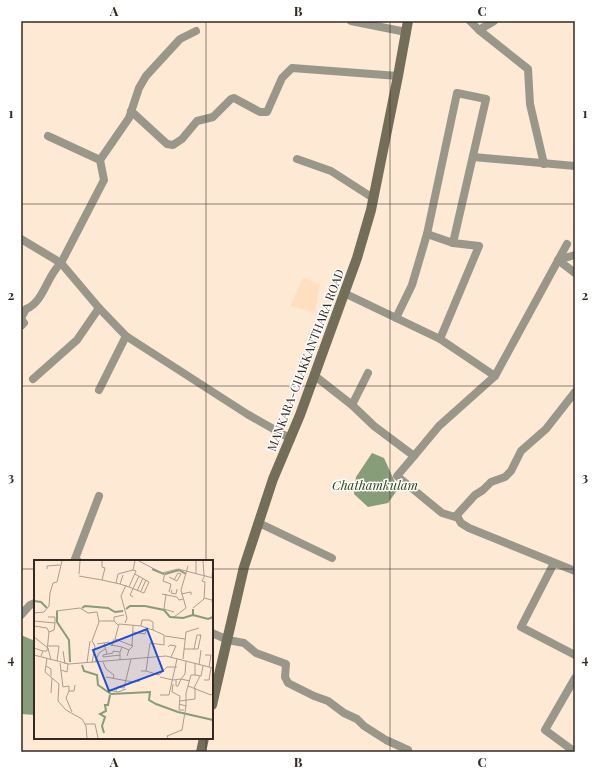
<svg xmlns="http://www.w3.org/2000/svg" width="596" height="773" font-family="'Playfair Display',serif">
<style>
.built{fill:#ffdfc0}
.water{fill:#879c78}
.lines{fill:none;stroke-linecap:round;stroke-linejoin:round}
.street{stroke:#999789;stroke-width:8}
.secondary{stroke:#726e5a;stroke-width:10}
.grid{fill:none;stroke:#332920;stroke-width:1;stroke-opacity:0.55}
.labels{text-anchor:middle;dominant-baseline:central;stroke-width:3;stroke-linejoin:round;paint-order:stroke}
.street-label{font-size:12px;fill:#332920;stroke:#fff}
.water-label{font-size:13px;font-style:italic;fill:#2d4812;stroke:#fff}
.inset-river{fill:none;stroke:#879c78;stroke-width:2}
.inset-road{fill:none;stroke:#ad9c8d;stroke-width:1}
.view{fill:#1d4ed8;fill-opacity:0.15;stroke:#1d4ed8;stroke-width:2}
.inset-edge{fill:none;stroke:#332920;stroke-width:2}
.neatline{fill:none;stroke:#332920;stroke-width:1.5}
.grid-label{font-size:13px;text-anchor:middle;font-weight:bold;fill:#332920}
</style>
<rect width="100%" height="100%" fill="#fee9d5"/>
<path class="built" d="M303 278 320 284 315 312 290 306Z"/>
<g class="water">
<path d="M372 453 384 458 398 489 388 503 368 507 354 494 356 477Z"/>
<path d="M21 635 35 641V715L21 714Z"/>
</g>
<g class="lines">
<g class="street">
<path d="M351 21 406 32"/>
<path d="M470 21 479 30 528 69 530 104 544 164"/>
<path d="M479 30 494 21"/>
<path d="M131 111 167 144 173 145 182 139 197 121 213 117 231 99 234 98 260 112H267L282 78 292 68 398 76"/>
<path d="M473 157 575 166"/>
<path d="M297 159 331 171 373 198"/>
<path d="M100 160 129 118 139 88 146 76 180 39 196 31"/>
<path d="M21 239 61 263 99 308 126 336 247 414 291 439"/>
<path d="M575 255 558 260 575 273"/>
<path d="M344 293 440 339 479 246 453 243 427 234"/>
<path d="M21 318 26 309C44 302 47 275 61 263L104 180 100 160 48 136"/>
<path d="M396 318 412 285 427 234 457 93 486 99 453 243"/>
<path d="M21 319 24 323 21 326"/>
<path d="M440 339 495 376 567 244"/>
<path d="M315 376 352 405 368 373"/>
<path d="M33 379 77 340 99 308"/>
<path d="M99 390 126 336"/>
<path d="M352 405 374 426 414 456 439 426 495 376"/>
<path d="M414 456 397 476 442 513 455 517 475 495 483 490 491 482 505 477 511 471 521 451 546 429 575 392"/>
<path d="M457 516 461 523 469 528 575 571"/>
<path d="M259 523 332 558"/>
<path d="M78 561 75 559 99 496"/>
<path d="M554 563 521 627 575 655"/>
<path d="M21 615 30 605 35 603"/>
<path d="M212 633 228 640 244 643 256 653 286 664 285 677 288 683 314 696 328 701 344 713 357 719 364 726 386 740 408 750 407 752"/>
<path d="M575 752 545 730 575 678"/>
</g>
<g class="secondary">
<path d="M212 705 244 567 273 479 300 415 357 258 371 210 398 76 408 21"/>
<path d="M201 752 204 738"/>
</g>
</g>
<path class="grid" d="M206 21V561M390 21V752M21 204H575M21 386H575M21 569H35M212 569H575M206 738V752"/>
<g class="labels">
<g class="street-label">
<text transform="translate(305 360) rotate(-69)">MANKARA-CHAKKANTHARA ROAD</text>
</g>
<g class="water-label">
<text x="375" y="484">Chathamkulam</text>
</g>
</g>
<g transform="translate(34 560)">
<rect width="179" height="179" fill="#fee9d5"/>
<path class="inset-river" d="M118 9 130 14M131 14 145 10 152 14M0 41 7 42 13 48M48 48 51 46 74 48 81 52 89 51M92 49 96 46H111L130 50 136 57 149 58 159 55V49M23 51V62L35 80 36 102M159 55 174 59 179 57M48 105 50 111 63 115 64 125 77 134 116 132 115 140 122 144 144 152 179 160M70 173 68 166 71 157 66 154 72 151 71 145H74L76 135"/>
<path class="inset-road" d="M105 1 128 13 144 9 179 18M169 1 170 15M13 9V6L26 5M131 13 129 21 137 24 135 32M45 14 46 1M101 14 115 22 110 33 95 27 102 11 99 10 101 1M162 14V1M89 15 86 24 95 27M45 16 68 20 71 8 68 7V1M135 17 143 21 147 14 144 13 140 20M178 18 179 6M68 20 86 24M82 23 84 14 99 10M138 30 137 33 142 34 143 29M103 31 109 18M107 31 112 20M128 34 143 37 145 40 149 39M132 34 130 49 140 52M147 34 157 32V35M99 37 96 35 105 16M170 38 178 40 179 47M159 48 170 39 171 22 168 21 171 15M22 51 46 48 54 53 63 52 65 62 58 81 61 86 58 103M0 53 10 52 15 46 16 33 19 23 23 22 28 1M140 57 152 48 147 30 154 6M0 61 21 63V57H14M65 61H80L84 65M80 61V57L90 55M91 63 93 58 87 36 92 25M0 66 13 68 15 72M107 66 119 70M99 72 111 74 113 68M131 76 151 79M0 77 14 88 17 100M70 83 75 82 78 86 80 79M63 84 70 83 73 94M77 85 88 87 86 92M14 86H25L23 101M98 86 99 66M88 87 95 90 93 96M134 87 136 85 142 86 137 97M0 88 9 91 7 96M150 89H164L167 75H163L160 89M95 90 99 86 81 79 85 64 107 66 108 60H115L119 62V70L130 75V85L116 83 112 111H107M9 91H13L15 72 20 70 21 63M29 91 31 104M79 93 69 95V97L86 95M79 93V91L86 92V100M0 95 35 104 132 96 179 108M171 95H177L175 107M13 98 11 112 25 124 24 141 32 150 48 159 52 166 53 178M149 99 152 72 165 68M152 101 151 114 147 119 156 121M61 102 65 93 71 89M69 102 72 109 80 115 79 119M26 103 29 127 35 126V131H40L41 125M53 103 56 81M165 105 167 90M12 106 17 109V116M27 110 33 112 34 104M112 111 125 115 133 107H143M161 115 167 116 169 106M72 117 99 122 106 121M126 117 139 120 147 119 144 126H142V120M170 120H175L177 108M139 124 138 132 146 136 145 150H150M154 126 177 135 179 133M160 128 166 116M74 130 84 132 92 129M35 131 32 138 38 152M82 131 83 127 90 128 97 99M17 133 18 118M126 135H135L143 99M146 141 161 139V128M152 146V133L157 115H161V103M51 164H61L64 178M134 178 133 176 148 170 152 146 145 144"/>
<path class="view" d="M113 69 129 111 75 131 59 90Z"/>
<rect width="179" height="179" class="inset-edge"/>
</g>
<rect width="596" height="773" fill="none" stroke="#ffffff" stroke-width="44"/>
<rect x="22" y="22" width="552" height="729" class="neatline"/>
<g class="grid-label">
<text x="114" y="16">A</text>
<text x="298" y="16">B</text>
<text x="482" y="16">C</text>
<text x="11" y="118">1</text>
<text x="585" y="118">1</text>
<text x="11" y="300">2</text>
<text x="585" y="300">2</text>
<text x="11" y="482">3</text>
<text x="585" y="482">3</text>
<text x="11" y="664">4</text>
<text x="585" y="664">4</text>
<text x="114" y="767">A</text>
<text x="298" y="767">B</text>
<text x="482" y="767">C</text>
</g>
</svg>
